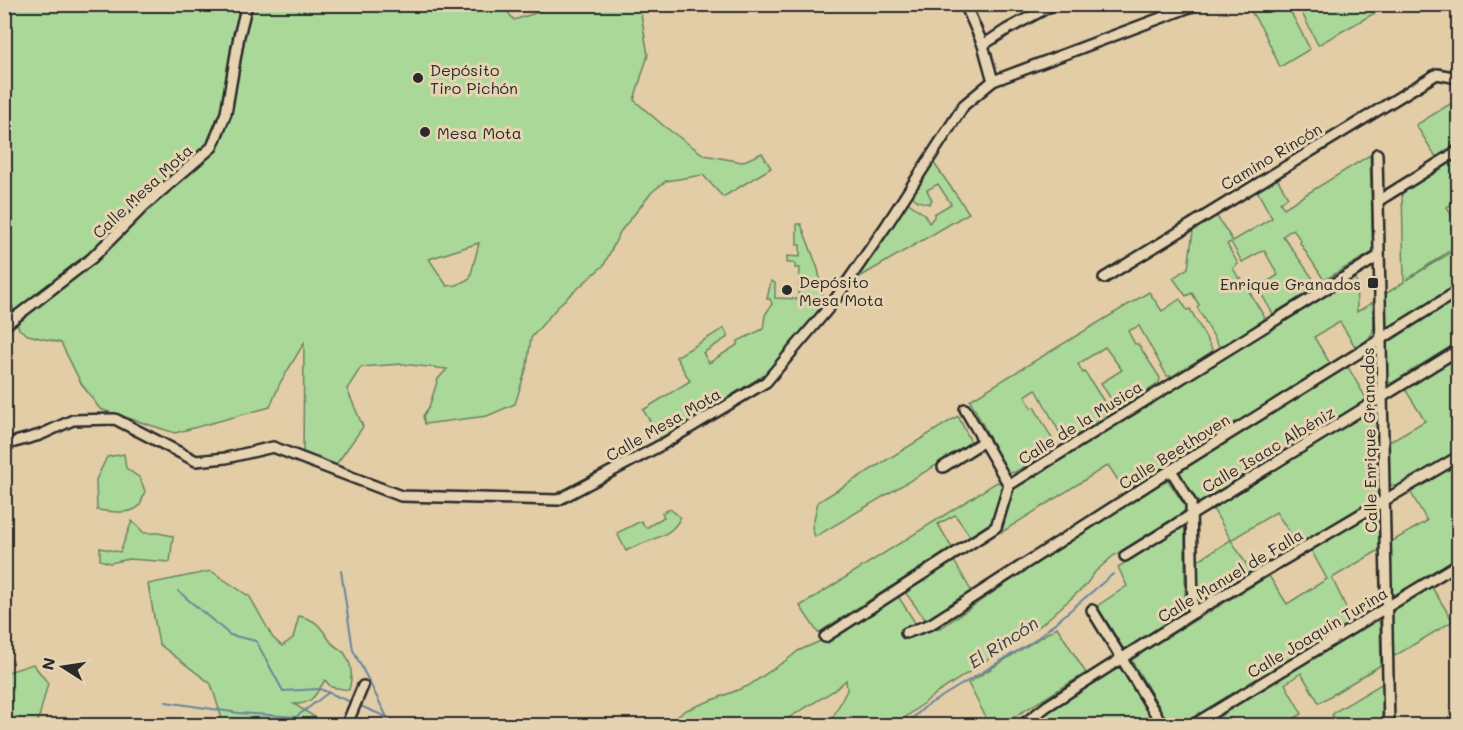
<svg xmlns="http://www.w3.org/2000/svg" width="1463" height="730" font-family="Mali,sans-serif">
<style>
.green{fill:#aad898;stroke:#6a8262;stroke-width:1.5;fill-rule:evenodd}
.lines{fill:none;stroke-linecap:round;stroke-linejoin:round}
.stream{stroke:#68869f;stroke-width:2}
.minor-casing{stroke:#2b2b2b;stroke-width:14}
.minor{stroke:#e6d3b1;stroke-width:9}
.poi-dot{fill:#2b2b2b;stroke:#e6d3b1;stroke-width:2}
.labels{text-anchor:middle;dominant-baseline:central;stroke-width:6;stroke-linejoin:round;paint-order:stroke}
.poi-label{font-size:16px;fill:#2b2b2b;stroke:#e6d3b1;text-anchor:start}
.street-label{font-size:16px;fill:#2b2b2b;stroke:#e6d3b1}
.water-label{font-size:18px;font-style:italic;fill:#3a4248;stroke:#e6d3b1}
</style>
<rect width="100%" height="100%" fill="#e2cda7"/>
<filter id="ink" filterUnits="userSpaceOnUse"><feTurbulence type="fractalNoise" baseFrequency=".0167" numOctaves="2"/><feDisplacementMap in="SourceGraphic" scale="12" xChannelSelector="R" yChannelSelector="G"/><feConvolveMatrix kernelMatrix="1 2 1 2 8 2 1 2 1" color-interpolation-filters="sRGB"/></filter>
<g filter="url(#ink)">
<g class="green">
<path d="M423 4V7L431 4H501L514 20 545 10 551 5H644L641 14 648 55 634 100 665 127 704 155 742 162 762 153 771 168 723 197 703 175 666 181 652 192 620 232 604 265 560 304 531 338 527 366 515 404 487 416 425 424 423 416 429 407 438 379 447 369 402 364 361 367 347 389 363 427 335 466 303 453 304 343 280 383 270 407 175 433 100 409 81 383 61 343 28 335 19 329 4 277V5ZM479 243 470 278 457 285 447 286 429 259Z"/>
<path d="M1247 5H1287L1310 49 1280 67 1264 32Z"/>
<path d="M1298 5H1389L1318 45Z"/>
<path d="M1458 99V142L1436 157 1416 125Z"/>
<path d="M1458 151V200L1447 207 1458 226V245L1406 280 1458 248V285L1393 326H1386L1384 295 1404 282 1402 190Z"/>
<path d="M1370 155 1373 252 1324 280 1300 243 1301 241 1293 229 1283 236 1316 283V287L1273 314 1258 288 1278 275 1264 250 1242 262 1231 242 1227 244 1238 264 1233 268 1239 279 1241 278 1265 318 1222 348 1219 346 1197 307 1199 305 1192 293 1186 296 1173 278 1188 268 1194 224 1214 212 1233 241 1272 218 1255 187 1275 175 1288 197 1280 203 1284 208Z"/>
<path d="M933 162 969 213 858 278 856 276 907 202 924 214 929 223 934 217V214L951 204 938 184 927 190 932 200 929 204 918 201 912 196Z"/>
<path d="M797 224H801L818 269 825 303 767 373 661 439 643 410 690 381 676 357 724 328 728 337 703 353 709 363 737 345 738 341 763 329 765 315 772 304 770 299H767L771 281 775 283V298L798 299 800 268H795V263H787V256L800 257V245H797Z"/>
<path d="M1356 275 1357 312 1373 302C1373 328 1380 333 1356 348L1340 322 1314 337 1331 365 1126 492 1108 465 1002 532 1013 489 1016 485 1138 412Z"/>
<path d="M1149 292 1162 311 1180 299 1187 310 1190 309 1212 349 1210 353 1173 376H1167L1139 326 1128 331 1135 344H1138L1160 378 1159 383 1121 409H1117L1101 383 1122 370 1105 347 1078 364 1083 373 1085 372 1108 408 1107 415 1068 441H1064L1036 389 1025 396 1031 408 1034 407 1055 444 1056 449 1015 472 1008 473 970 400Z"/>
<path d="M1458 297V342L1392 383 1388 382 1386 372V344Z"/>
<path d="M1458 355V450L1406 482 1397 486 1391 485 1388 481 1387 443 1425 421 1405 389Z"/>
<path d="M1348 367 1367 400 1205 501 1200 503C1189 498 1180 484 1178 472Z"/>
<path d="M1368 411 1376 413 1378 496 1298 545 1276 512 1231 540 1252 573 1205 602 1199 601 1196 597 1197 561 1231 540 1212 507Z"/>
<path d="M958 416 972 444 815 537 812 528 818 502Z"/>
<path d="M124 454 126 468 140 478 145 491C143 495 142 502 140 505 132 516 109 511 97 510L96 480 107 457Z"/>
<path d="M1458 461V557L1395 596 1391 591V542L1427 521 1410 491Z"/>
<path d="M1167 479 1184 504 1186 508 1182 513 1113 556 1095 572 1085 586 1041 625 934 695 896 725H812L833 717 847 690 846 680 835 690 777 725 667 726 684 711 748 686 788 659 798 651 834 635 898 596 914 621 918 635 942 627 1096 523Z"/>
<path d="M997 482 1003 484 992 522 970 536 955 515 938 524 952 548 818 633 800 606Z"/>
<path d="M670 509 680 517C674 538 642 541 626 551L617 533 641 521 646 528 664 517 662 513Z"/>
<path d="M1372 513H1377L1381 518V549L1332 578 1353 622 1181 725H1170L1132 661V658L1269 576 1287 604 1327 579 1311 550Z"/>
<path d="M132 521 144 533H158L173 536 170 562 129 559 110 563 100 560V548L120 552Z"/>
<path d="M1185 525V611L1183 614 1128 648H1123L1097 606 1127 586 1118 567Z"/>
<path d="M953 559 974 596 927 622 905 592Z"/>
<path d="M211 571 250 597 273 638 282 646 293 638 299 616C319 621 319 626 331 642 334 647 342 649 345 654 353 666 352 678 349 690L331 687 325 680C316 694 312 705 294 704L327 725H224L211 684 159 644 148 584Z"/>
<path d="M1431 586 1453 621 1393 657 1392 614 1393 609Z"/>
<path d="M1376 620 1379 621 1380 626 1381 665 1319 703 1301 673 1285 684 1302 714 1283 725H1201Z"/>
<path d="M1057 627 1086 673 1001 725H990L968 683Z"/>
<path d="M33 664 48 683 37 725H5V673Z"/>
<path d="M1116 667H1120L1127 672 1158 726H1029L1045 712Z"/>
<path d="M1383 683 1382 721 1375 725H1327L1336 720 1332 715 1336 711Z"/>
</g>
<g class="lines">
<g class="stream">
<path d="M341 571 353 650 387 717"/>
<path d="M178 591 230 635 256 641 283 691 320 689 353 703"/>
<path d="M166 702 239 713 296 717 328 693"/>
<path d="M358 705 396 721 401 726"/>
<path d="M904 726 926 706 1034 641 1113 574"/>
</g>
<g class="minor-casing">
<g id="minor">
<path d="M965 4 983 45 993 81"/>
<path d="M983 45 1006 30 1054 4"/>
<path d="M1377 154 1389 726"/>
<path d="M1378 201 1458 151"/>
<path d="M1104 278 1437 74 1458 78"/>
<path d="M4 326 92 258 145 205 212 147 226 113 239 36 247 4"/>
<path d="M965 409 1009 485"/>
<path d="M4 445 40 435 73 420 115 419 196 461 226 458 273 447 401 496 558 500 663 444 766 382 832 304 886 226 964 105 993 81 1198 4"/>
<path d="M943 467 984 441"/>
<path d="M1171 470 1191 503 1193 613"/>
<path d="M1125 556 1458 350"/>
<path d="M1092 610 1163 726"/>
<path d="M906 633 931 624 1171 470 1458 291"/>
<path d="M825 637 996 527 1009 485 1379 256"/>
<path d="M349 726V719L363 686"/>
<path d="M1021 726 1047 706 1193 613 1458 457"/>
<path d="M1191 726 1458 564"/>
<path d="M1457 726 1458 724"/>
</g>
</g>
<use href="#minor" class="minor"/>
</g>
</g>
<g class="poi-dot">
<circle cx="418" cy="78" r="6"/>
<circle cx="425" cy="132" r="6"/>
<rect x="1367" y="277" width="12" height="12" rx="3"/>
<circle cx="787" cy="290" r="6"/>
</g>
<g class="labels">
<g class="poi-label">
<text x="430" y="69">Depósito<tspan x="430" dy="18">Tiro Pichón</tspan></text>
<text x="437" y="132">Mesa Mota</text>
<text x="799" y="281">Depósito<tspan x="799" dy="18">Mesa Mota</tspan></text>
<text x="1361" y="283" text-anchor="end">Enrique Granados</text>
</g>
<g class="street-label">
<text transform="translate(1271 156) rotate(-31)">Camino Rincón</text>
<text transform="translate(142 191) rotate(-43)">Calle Mesa Mota</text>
<text transform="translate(1080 422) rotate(-32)">Calle de la Musica</text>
<text transform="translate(663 424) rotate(-30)">Calle Mesa Mota</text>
<text transform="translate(1369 440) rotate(-91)">Calle Enrique Granados</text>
<text transform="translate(1268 449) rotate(-31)">Calle Isaac Albéniz</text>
<text transform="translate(1174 451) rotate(-32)">Calle Beethoven</text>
<text transform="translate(1230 575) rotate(-31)">Calle Manuel de Falla</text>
<text transform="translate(1317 632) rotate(-31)">Calle Joaquín Turina</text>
</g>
<g class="water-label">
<text transform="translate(1003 642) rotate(-33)">El Rincón</text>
</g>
</g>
<rect width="1463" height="730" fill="none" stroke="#e6d3b1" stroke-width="24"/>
<rect x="12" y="12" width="1439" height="706" fill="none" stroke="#2b2b2b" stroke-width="2" filter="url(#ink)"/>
<g transform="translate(63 667) rotate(282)" stroke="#e6d3b1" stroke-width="4.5" paint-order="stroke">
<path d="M0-4.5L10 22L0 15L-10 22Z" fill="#2b2b2b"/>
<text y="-9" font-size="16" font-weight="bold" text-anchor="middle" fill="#2b2b2b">N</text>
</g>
</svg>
